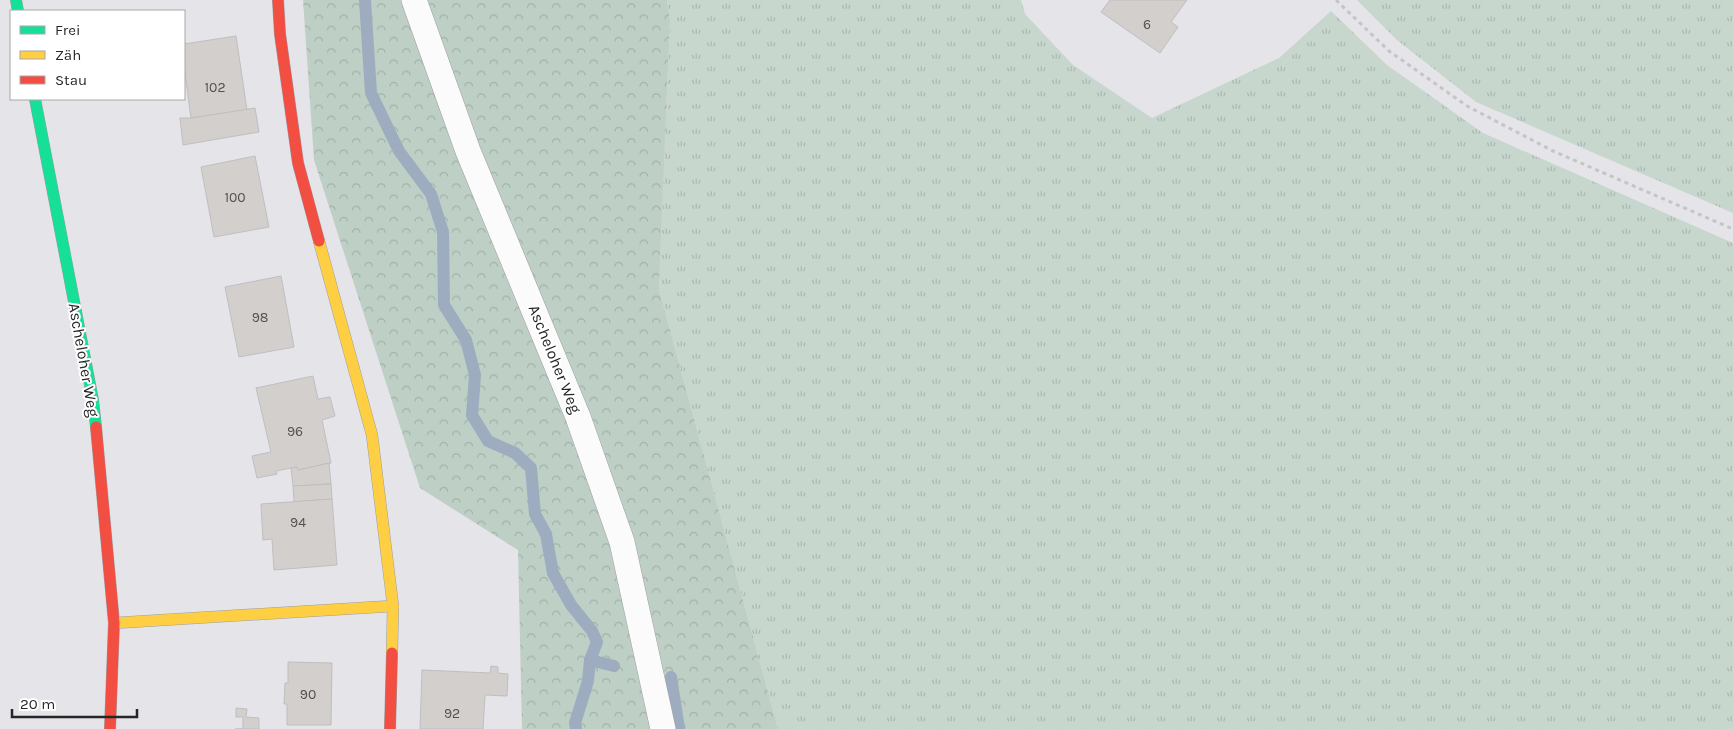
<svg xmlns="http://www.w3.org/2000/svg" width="1733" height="729" font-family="Karla,sans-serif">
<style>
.grass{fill:url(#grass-tufts)}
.forest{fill:url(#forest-crowns)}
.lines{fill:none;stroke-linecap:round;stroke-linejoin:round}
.stream{stroke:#9eacc0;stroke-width:12}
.building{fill:#d3cfcd;stroke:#bfbec0}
.lane-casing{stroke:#9e9ea2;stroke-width:26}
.fast-casing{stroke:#9e9ea2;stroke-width:12}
.slow-casing{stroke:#9e9ea2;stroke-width:12}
.jam-casing{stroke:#9e9ea2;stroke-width:12}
.path{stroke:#c5c5c6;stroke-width:3;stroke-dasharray:4 4;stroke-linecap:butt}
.lane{stroke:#fbfbfc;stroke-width:25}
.fast{stroke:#16e098;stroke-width:11}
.slow{stroke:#ffcf43;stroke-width:11}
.jam{stroke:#f24e42;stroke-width:11}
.labels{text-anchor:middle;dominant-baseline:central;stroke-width:4;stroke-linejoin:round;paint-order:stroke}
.number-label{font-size:14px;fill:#525152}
.street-label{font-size:16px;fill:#262628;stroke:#fff}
</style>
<defs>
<pattern id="grass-tufts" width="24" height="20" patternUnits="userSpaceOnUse" patternTransform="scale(1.25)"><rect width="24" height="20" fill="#c7d7ce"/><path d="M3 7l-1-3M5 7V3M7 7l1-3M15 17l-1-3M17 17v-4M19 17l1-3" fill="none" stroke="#abb8b1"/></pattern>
<pattern id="forest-crowns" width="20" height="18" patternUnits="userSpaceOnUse" patternTransform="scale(1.25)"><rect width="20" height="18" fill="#becfc5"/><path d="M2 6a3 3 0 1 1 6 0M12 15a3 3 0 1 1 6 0" fill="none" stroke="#a3b2a9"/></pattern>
</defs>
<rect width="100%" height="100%" fill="#e4e4e9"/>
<g class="grass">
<path d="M667 0H1021L1025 14 1073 65 1152 118 1279 58 1331 11 1387 65 1483 133 1733 243V729H778L659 289 670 20Z"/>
<path d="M1357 0H1733V213L1476 102 1397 40Z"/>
</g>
<path class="forest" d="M303 0H667L670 20 659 289 778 729H522L518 550 420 488 314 160Z"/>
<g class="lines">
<g class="stream">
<path d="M365 0 371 93 399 151 431 194 443 232 444 305 466 340 475 375 472 415 488 441 515 453 531 468 535 514 546 534 553 573 571 605 592 631 597 642 590 660 588 681 575 723 576 729"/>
<path d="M590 660 614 666"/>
<path d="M671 677 679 729"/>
</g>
</g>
<g class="building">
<path d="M1110 0H1187L1171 22 1178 27 1160 53 1101 12Z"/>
<path d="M236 36 247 110 191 118 184 65V44Z"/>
<path d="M255 108 259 132 183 145 180 118H191Z"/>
<path d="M255 156 269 227 214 237 201 167Z"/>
<path d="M281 276 294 347 239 357 225 287Z"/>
<path d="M313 376 318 399 330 397 335 416 322 420 331 463 298 470 297 467 291 468 276 471 277 474 257 478 252 456 271 452 256 388Z"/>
<path d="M329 463 331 484 293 486 291 468 297 467 298 470Z"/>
<path d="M331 484 332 499 294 502 293 486Z"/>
<path d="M332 499 337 565 274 570 272 539 263 540 261 504Z"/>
<path d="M288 662 332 663 331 725H287V704H284L285 683H288Z"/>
<path d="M491 666 498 667V673L508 674 507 696 485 695 483 729H420L422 670 490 673Z"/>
<path d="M236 708 247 709 246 717 259 718V729H235H243V717H236Z"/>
</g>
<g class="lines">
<g class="lane-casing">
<path id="lane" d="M414 0 468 151 578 417 622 542 663 729"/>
</g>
<g class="fast-casing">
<g id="fast">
<path d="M16 0 18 11"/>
<path d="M35 99 93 400 96 427"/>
</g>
</g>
<g class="slow-casing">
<g id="slow">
<path d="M319 241 372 435 393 606 392 653"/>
<path d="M114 623 393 606"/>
</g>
</g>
<g class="jam-casing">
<g id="jam">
<path d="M278 0 280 34 298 163 319 241"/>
<path d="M96 427 114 623 110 729"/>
<path d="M390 729 392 653"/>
</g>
</g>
<path class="path" d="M1336 0 1389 51 1467 106 1553 151 1733 229"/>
<use href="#lane" class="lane"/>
<use href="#fast" class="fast"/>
<use href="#slow" class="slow"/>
<use href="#jam" class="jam"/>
</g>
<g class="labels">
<g class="number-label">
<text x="1147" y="24">6</text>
<text x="215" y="87">102</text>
<text x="235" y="197">100</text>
<text x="260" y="317">98</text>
<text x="295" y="431">96</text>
<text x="298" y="522">94</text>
<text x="308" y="694">90</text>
<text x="452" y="713">92</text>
</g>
<g class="street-label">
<text transform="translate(555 359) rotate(68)">Ascheloher Weg</text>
<text transform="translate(84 360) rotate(80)">Ascheloher Weg</text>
</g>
</g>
<rect x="10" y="10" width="175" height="90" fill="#ffffff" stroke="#a8a8a9"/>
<rect x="20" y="26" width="25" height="8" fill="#16e098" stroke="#a8a8a9"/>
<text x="55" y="35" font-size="15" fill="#262628">Frei</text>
<rect x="20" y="51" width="25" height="8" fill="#ffcf43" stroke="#a8a8a9"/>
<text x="55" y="60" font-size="15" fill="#262628">Zäh</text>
<rect x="20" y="76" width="25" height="8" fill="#f24e42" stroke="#a8a8a9"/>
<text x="55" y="85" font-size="15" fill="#262628">Stau</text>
<path d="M12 709v8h125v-8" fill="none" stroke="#262628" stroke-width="2.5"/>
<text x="20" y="709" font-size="15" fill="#262628" stroke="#ffffff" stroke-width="4" paint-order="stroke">20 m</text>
</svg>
